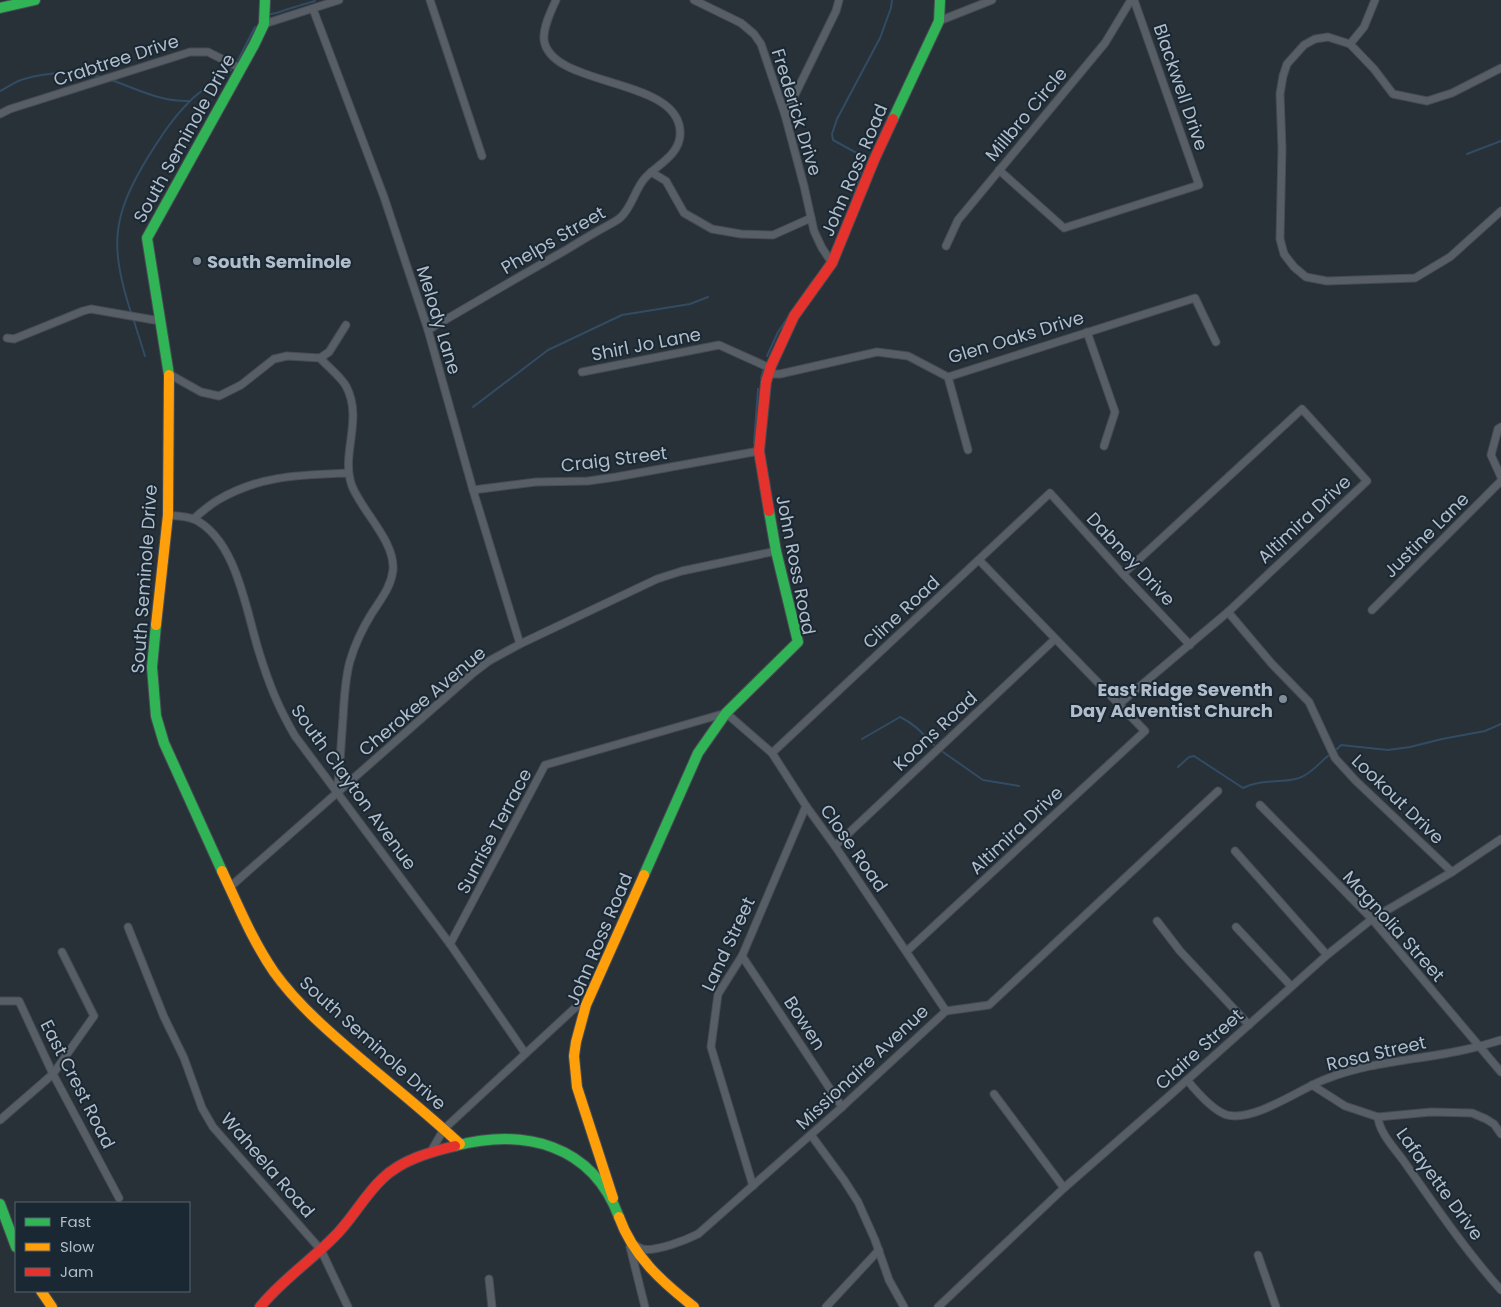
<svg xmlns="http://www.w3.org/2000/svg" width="1501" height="1307" font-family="Poppins,sans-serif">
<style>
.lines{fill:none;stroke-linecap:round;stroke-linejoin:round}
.stream{stroke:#324c64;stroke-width:2}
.street-casing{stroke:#464c53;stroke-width:9}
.fast-casing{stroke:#464c53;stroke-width:12}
.slow-casing{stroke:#464c53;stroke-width:12}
.jam-casing{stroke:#464c53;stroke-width:12}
.street{stroke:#585e66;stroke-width:7}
.fast{stroke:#30b455;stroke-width:10}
.slow{stroke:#ff9f0a;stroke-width:10}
.jam{stroke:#e5322d;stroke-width:10}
.poi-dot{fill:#818c97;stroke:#1a2834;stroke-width:2}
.labels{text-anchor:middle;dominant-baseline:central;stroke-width:4;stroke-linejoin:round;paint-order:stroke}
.street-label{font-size:18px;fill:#b1bdca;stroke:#1a2834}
.poi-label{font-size:18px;font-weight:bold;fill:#b1bdca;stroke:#1a2834;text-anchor:start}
</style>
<rect width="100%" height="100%" fill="#283038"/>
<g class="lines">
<g class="stream">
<path d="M271 14C280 13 286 9 295 7 301 5 308 3 315 1"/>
<path d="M238 60 255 27"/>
<path d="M111 80C138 89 160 102 190 101"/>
<path d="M0 91C8 87 16 81 24 79 48 72 78 70 101 77"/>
<path d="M1467 154 1501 141"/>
<path d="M853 200 864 157 833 140 832 134 837 119 880 38 891 8 892 0"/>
<path d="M131 313C110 246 111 218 148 157 160 138 172 119 189 102 201 89 218 81 231 70"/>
<path d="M133 318 145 356"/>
<path d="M767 356 778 332 814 279"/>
<path d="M761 378 763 371"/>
<path d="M473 407 548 350 622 315 690 304 708 297"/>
<path d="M754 443 758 389"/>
<path d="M862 739 900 717C915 724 923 734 934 745"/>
<path d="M1337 749 1341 745 1388 750 1410 747 1442 739 1485 731 1501 724"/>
<path d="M943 752 983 780 1019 786"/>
<path d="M1178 767 1189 757 1194 756 1243 788C1263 778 1280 784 1299 778 1310 775 1319 763 1328 756"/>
</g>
<g class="street-casing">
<g id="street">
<path d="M430 0 482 156"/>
<path d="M694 0 741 23 754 34 761 44 785 115 804 186 814 231 822 248 832 263"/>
<path d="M313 9 384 197 428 330 473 490 520 644"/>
<path d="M939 21 992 0"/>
<path d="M264 24 339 0"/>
<path d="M1350 44 1364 27 1375 0"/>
<path d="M1501 68 1452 93 1427 101 1393 94 1374 69 1350 44 1328 37 1315 39 1304 45 1287 64 1283 76 1280 94 1282 149 1280 239 1284 254 1294 267 1306 277 1327 281 1415 278 1450 257 1501 211"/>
<path d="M0 114 10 109 190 52H208L240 68"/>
<path d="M785 115 836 11 839 0"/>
<path d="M999 170 1064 228 1199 185 1134 0"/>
<path d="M651 172 666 181 684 213 712 229 741 234 773 235 811 218"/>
<path d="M946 246 958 220 1105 43 1131 0"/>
<path d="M428 330C474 303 520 276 566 250 579 242 592 234 605 227 610 224 617 221 621 217 632 207 635 189 645 178 657 165 678 156 680 136 685 76 551 89 544 40 543 27 551 11 556 0"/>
<path d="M1087 332 1115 412 1104 446"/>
<path d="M7 338 14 339 83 311 91 309 160 321"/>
<path d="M320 358 329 352 346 325"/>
<path d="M582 372 719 345 770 368"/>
<path d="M169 374 201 392 219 396 241 385 274 359 287 356 320 358C328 367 340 376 346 386 364 420 340 454 352 486 363 513 395 541 393 570 391 587 381 599 372 613 362 629 355 644 350 661 345 679 344 699 343 718 341 743 340 768 337 793"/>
<path d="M769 374H780L877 352 908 356 948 377 1195 298 1216 342"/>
<path d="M948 377 968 450"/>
<path d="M1501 427 1498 429 1491 455 1501 477"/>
<path d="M473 490 536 482 588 481 616 477 759 451"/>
<path d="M168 515C176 516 186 516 194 519 237 540 246 611 259 652 269 684 278 707 295 736L450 944 525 1053"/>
<path d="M193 519C201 513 209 505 218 500 260 475 301 475 348 473"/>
<path d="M1372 610 1501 481"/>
<path d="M1228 612 1272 664 1309 702 1335 758 1355 780 1452 872"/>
<path d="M1119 704 1228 612 1367 481 1302 409 1123 574"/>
<path d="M772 753 1050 493 1123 574 1190 645"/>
<path d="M1260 805 1372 919 1501 1072"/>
<path d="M835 846 1055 639"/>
<path d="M1235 851 1327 955"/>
<path d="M230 887 472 674 489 661 520 644 657 579 682 571 776 551"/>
<path d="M1157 921 1180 951 1249 1025"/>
<path d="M128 927 164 1017 184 1058 202 1108 213 1127 321 1250 348 1307"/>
<path d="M1236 927 1291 986"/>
<path d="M450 944 545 765 726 713 772 753 806 806 835 846 946 1011"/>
<path d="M907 951 1145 731 979 560"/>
<path d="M742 956 842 1107"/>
<path d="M0 1001H19L53 1074 119 1198"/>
<path d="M1187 1080C1196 1091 1214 1111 1227 1115 1255 1122 1301 1088 1326 1079 1371 1061 1421 1060 1468 1049 1479 1047 1490 1043 1501 1040"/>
<path d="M1312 1085 1345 1106 1378 1117 1431 1112 1472 1113 1486 1119 1494 1124 1501 1134"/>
<path d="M994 1094 1064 1188"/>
<path d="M1378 1117C1379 1132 1394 1148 1403 1160 1434 1204 1465 1250 1501 1290"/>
<path d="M0 1120 53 1074 94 1016 62 952"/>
<path d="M811 1135 844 1180 858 1202 875 1240 889 1280 904 1307"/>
<path d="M430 1153 444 1129 577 1006 586 1005"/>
<path d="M753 1186 711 1047 718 994 742 956 806 806"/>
<path d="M632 1243C635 1245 639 1248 642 1249 656 1252 686 1240 698 1234L842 1107 946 1011 989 1005 1218 791"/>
<path d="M630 1247 645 1307"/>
<path d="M1258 1255 1276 1307"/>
<path d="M489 1279 492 1307"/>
<path d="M826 1307 879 1250"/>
<path d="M938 1307 1064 1188 1168 1097 1327 955 1372 919 1452 872 1501 839"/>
</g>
</g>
<g class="fast-casing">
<g id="fast">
<path d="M0 8 35 0"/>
<path d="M893 119 939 21 940 0"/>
<path d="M169 375 147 238 254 45 264 24 265 0"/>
<path d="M156 625 152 667 156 716 164 743 222 871"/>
<path d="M644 875 698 753 726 713 798 642 776 551 769 511"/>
<path d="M455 1146C524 1128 592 1144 619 1217"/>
<path d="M0 1204 16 1247"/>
</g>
</g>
<g class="slow-casing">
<g id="slow">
<path d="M156 625 168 515 169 375"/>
<path d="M222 871C238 905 252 940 274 972 299 1007 335 1037 368 1065 399 1091 430 1116 460 1144"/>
<path d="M613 1198 577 1087 574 1056 576 1042 586 1005 644 875"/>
<path d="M619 1217C633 1256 662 1282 694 1307"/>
<path d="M41 1291 52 1307"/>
</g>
</g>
<g class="jam-casing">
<g id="jam">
<path d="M769 511 759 451 766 382 771 366 794 316 832 263 874 160 893 119"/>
<path d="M260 1307C281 1281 309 1262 333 1238 352 1220 363 1197 382 1179 401 1160 430 1152 455 1146"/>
</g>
</g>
<use href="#street" class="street"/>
<use href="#fast" class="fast"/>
<use href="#slow" class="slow"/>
<use href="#jam" class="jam"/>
</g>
<g class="poi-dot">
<circle cx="197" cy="261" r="5"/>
<circle cx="1283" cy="699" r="5"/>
</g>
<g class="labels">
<g class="street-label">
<text transform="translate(116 60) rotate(-18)">Crabtree Drive</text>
<text transform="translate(1181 87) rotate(71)">Blackwell Drive</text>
<text transform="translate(797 112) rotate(73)">Frederick Drive</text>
<text transform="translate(1026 114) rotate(-50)">Millbro Circle</text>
<text transform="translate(184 138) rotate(-61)">South Seminole Drive</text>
<text transform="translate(854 170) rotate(-67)">John Ross Road</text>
<text transform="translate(553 240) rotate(-30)">Phelps Street</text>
<text transform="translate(439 320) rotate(73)">Melody Lane</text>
<text transform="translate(1016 337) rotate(-17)">Glen Oaks Drive</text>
<text transform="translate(646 344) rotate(-11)">Shirl Jo Lane</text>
<text transform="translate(614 459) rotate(-7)">Craig Street</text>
<text transform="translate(1304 519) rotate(-43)">Altimira Drive</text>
<text transform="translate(1426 535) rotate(-45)">Justine Lane</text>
<text transform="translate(1131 559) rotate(47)">Dabney Drive</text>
<text transform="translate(796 565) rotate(79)">John Ross Road</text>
<text transform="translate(144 579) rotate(-86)">South Seminole Drive</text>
<text transform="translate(901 612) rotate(-43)">Cline Road</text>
<text transform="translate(422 701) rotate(-40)">Cherokee Avenue</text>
<text transform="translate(935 731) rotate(-43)">Koons Road</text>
<text transform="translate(354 787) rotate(54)">South Clayton Avenue</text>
<text transform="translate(1398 799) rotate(44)">Lookout Drive</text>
<text transform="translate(1016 830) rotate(-43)">Altimira Drive</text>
<text transform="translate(494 831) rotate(-62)">Sunrise Terrace</text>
<text transform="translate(854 848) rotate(55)">Close Road</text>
<text transform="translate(1394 926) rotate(48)">Magnolia Street</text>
<text transform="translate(599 939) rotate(-67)">John Ross Road</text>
<text transform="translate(728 944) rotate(-65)">Land Street</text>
<text transform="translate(805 1023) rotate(57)">Bowen</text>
<text transform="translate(373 1043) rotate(42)">South Seminole Drive</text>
<text transform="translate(1199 1049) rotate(-42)">Claire Street</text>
<text transform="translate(1376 1053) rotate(-13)">Rosa Street</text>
<text transform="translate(862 1067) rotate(-43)">Missionaire Avenue</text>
<text transform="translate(78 1084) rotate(63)">East Crest Road</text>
<text transform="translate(268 1165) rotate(49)">Waheela Road</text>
<text transform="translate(1440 1184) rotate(54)">Lafayette Drive</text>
</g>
<g class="poi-label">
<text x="207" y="261">South Seminole</text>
<text x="1273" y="689" text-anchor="end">East Ridge Seventh<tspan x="1273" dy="21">Day Adventist Church</tspan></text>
</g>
</g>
<rect x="15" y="1202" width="175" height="90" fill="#1a2834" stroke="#566470"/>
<rect x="25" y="1218" width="25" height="8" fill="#30b455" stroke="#566470"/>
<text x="60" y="1227" font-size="15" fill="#b1bdca">Fast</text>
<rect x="25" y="1243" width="25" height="8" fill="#ff9f0a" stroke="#566470"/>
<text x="60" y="1252" font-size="15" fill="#b1bdca">Slow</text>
<rect x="25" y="1268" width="25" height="8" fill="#e5322d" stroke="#566470"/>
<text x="60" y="1277" font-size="15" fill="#b1bdca">Jam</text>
</svg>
